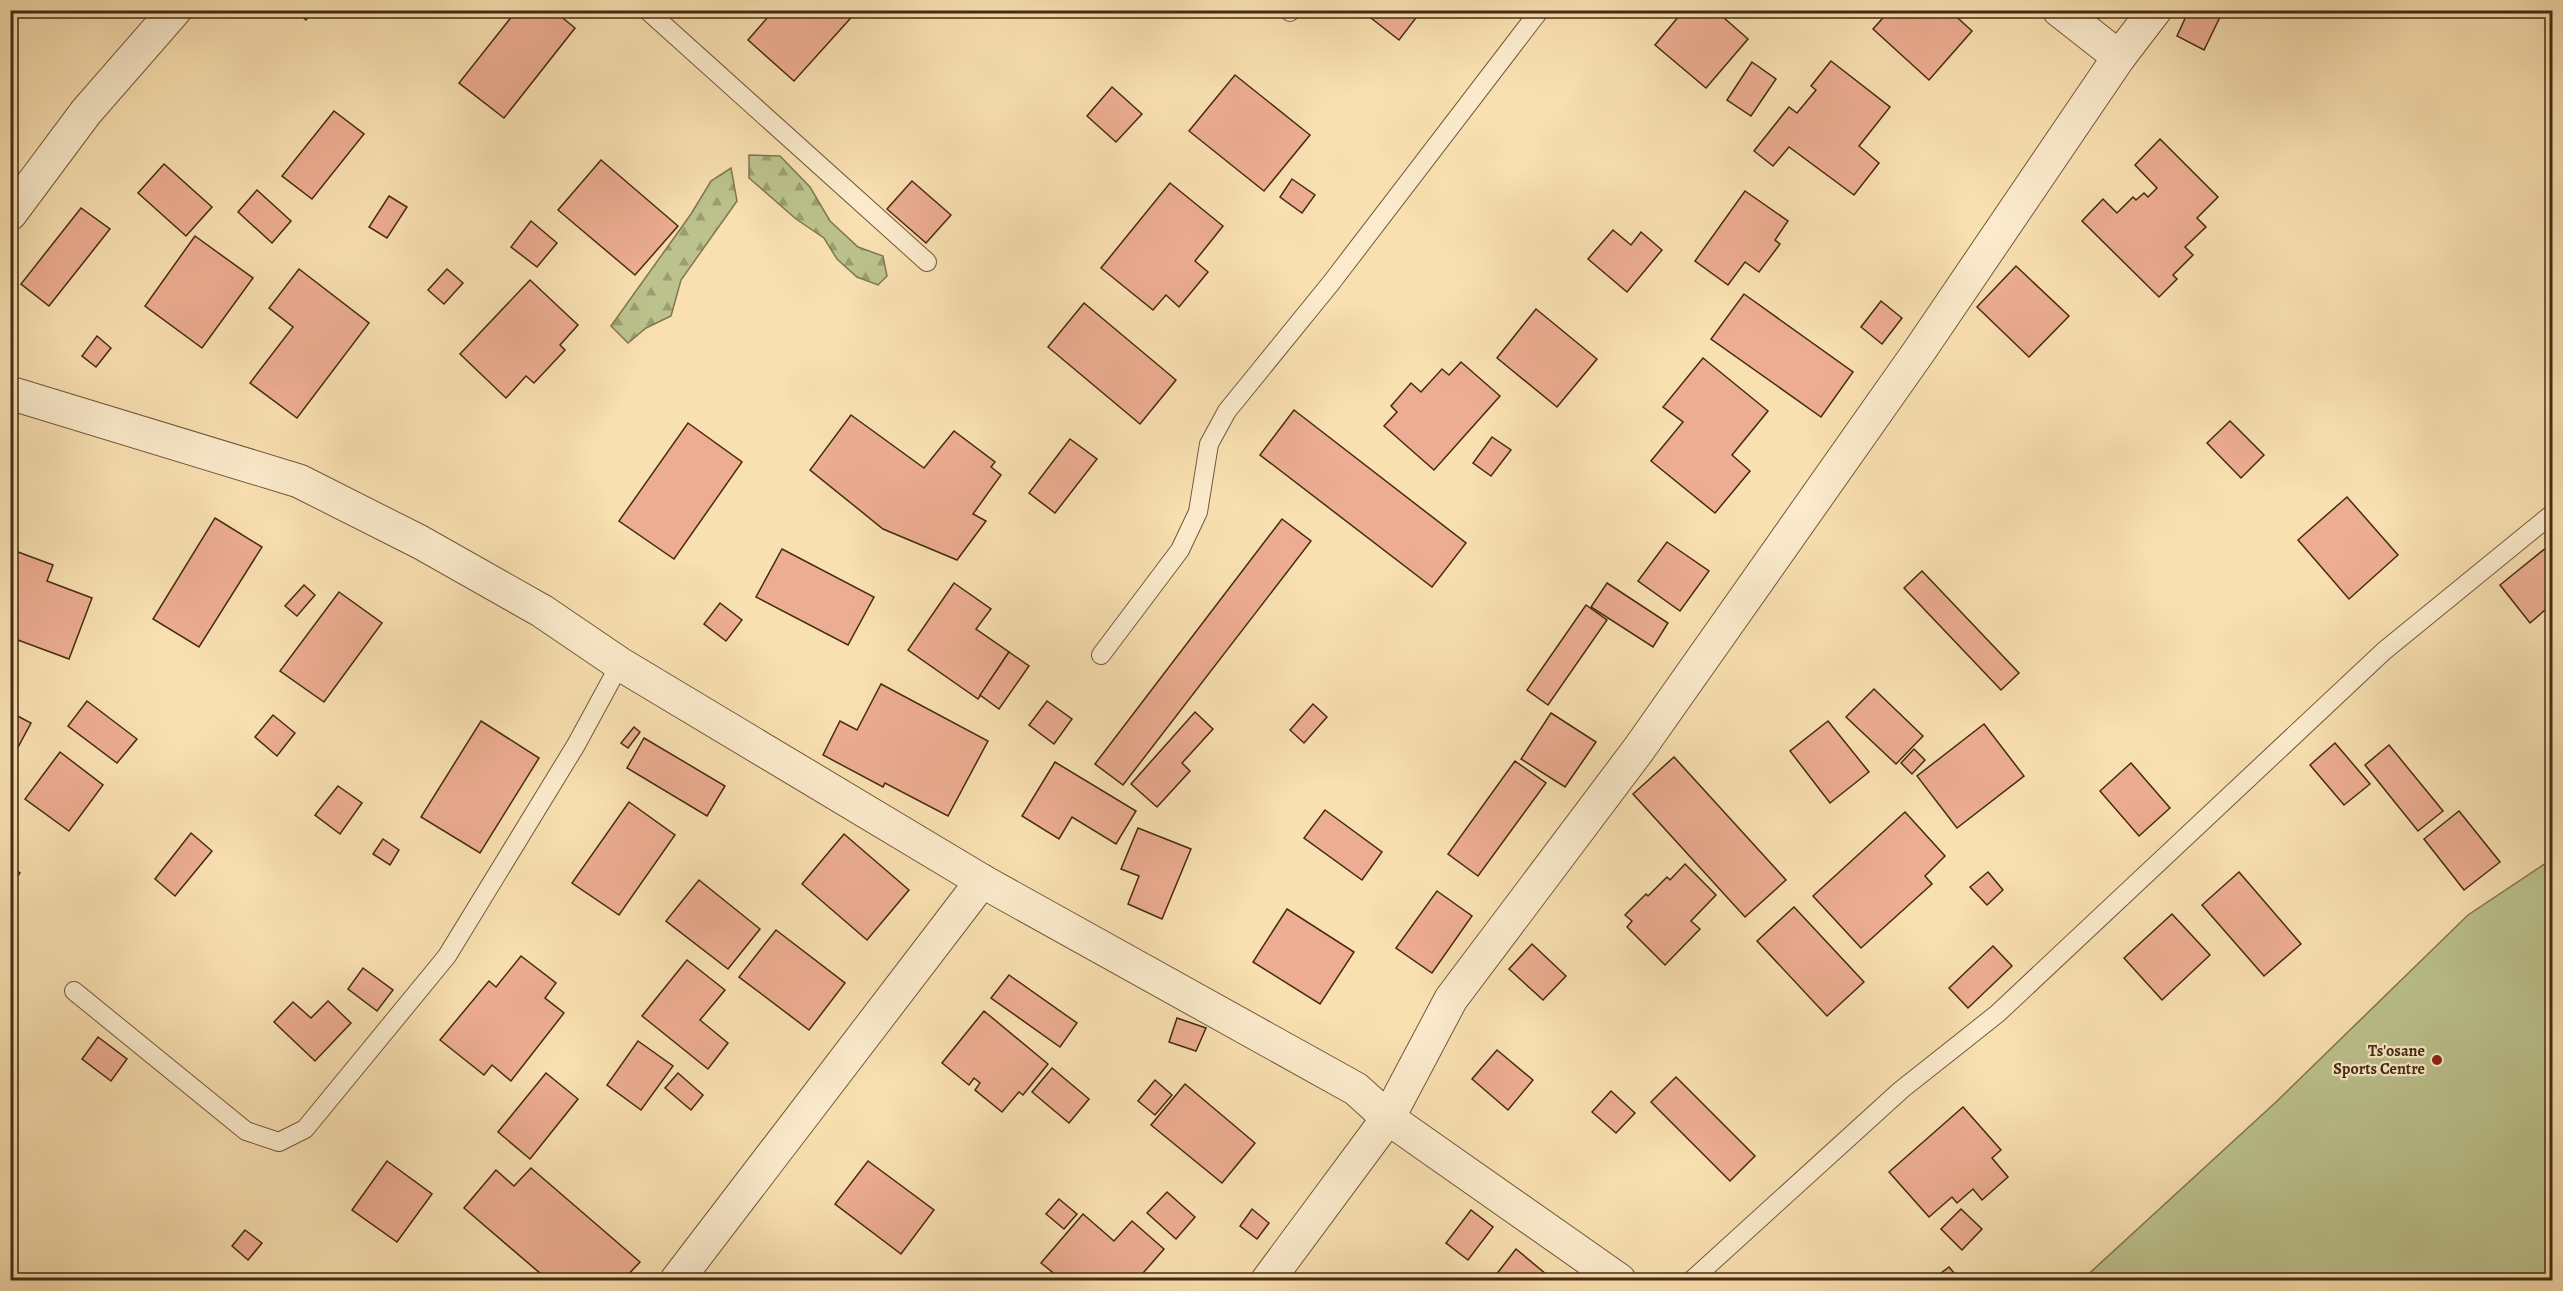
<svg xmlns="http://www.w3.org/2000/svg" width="2563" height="1291" font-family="Alegreya,serif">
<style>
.forest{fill:url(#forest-firs);stroke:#80764f;stroke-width:1.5}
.green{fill:#bcc28d;stroke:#80764f;stroke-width:1.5}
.building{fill:#edad92;stroke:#452b11;stroke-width:1.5}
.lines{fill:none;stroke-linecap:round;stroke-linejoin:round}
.lane-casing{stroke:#725839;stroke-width:20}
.street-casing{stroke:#725839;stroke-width:35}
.lane{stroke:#fbebcc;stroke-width:18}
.street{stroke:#fbebcc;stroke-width:33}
.poi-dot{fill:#8f2418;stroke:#fbebcc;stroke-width:2}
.labels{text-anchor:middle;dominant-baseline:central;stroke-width:4.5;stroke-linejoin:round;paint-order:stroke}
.poi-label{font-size:16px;font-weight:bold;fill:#452b11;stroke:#fbebcc;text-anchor:end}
</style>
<defs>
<pattern id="forest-firs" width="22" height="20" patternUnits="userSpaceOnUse" patternTransform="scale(1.5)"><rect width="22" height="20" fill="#bcc28d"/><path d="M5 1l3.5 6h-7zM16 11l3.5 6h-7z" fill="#9b9e72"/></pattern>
</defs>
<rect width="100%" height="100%" fill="#f9e0b1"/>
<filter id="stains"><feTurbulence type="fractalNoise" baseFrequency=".00333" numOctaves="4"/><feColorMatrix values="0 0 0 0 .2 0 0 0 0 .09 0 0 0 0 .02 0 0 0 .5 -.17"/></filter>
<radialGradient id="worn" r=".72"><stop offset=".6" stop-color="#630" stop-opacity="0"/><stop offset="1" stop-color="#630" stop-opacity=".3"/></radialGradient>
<g class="forest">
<path d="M749 155 780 156 810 187 830 221 858 247 883 256 887 276 878 285 857 277 837 259 824 238 796 219 749 178Z"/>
<path d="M731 168 737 201 681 280 671 316 646 328 628 343 611 326 691 214 711 181Z"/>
</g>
<path class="green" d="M2552 859V1280H2082L2276 1102 2468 915Z"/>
<g class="building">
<path d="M294 10H313L306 20Z"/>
<path d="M517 10H553L575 28 504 118 459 83Z"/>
<path d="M774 10H858L794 81 748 40Z"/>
<path d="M1414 10 1419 14 1399 40 1362 11Z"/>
<path d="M1684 10H1715L1748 39 1706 88 1655 45Z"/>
<path d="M1890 10H1949L1972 31 1929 80 1873 29Z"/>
<path d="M2189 10H2207L2220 17 2204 50 2177 36Z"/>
<path d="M1831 61 1890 107 1859 146 1879 163 1854 195 1789 147 1773 166 1754 151 1789 107 1797 113 1816 90 1811 86Z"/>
<path d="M1752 62 1776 79 1751 116 1727 100Z"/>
<path d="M1235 75 1310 135 1264 191 1189 131Z"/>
<path d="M1112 87 1142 114 1116 142 1087 116Z"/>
<path d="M334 111 364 134 312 199 282 176Z"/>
<path d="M2160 139 2218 197 2197 218 2206 227 2185 247 2193 255 2173 275 2177 279 2159 297 2082 221 2103 199 2117 213 2133 197 2136 200 2144 193 2148 197 2157 188 2135 165Z"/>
<path d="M601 160 678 226 635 275 558 210Z"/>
<path d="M164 164 212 207 186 236 138 193Z"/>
<path d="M1292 179 1315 195 1302 213 1280 197Z"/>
<path d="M912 181 951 215 926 243 887 209Z"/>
<path d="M1170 183 1223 226 1195 261 1208 272 1179 307 1166 295 1153 310 1101 268Z"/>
<path d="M257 190 291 221 272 243 238 212Z"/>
<path d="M1745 191 1788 221 1775 240 1780 244 1759 272 1745 262 1728 285 1695 261Z"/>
<path d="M389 196 407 207 387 238 369 227Z"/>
<path d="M81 208 110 229 49 306 21 284Z"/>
<path d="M531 221 557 243 537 267 511 247Z"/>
<path d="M1613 230 1631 245 1641 232 1662 250 1627 292 1588 259Z"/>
<path d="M195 236 253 278 202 348 145 306Z"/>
<path d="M2016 266 2069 316 2029 357 1977 307Z"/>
<path d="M299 269 369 323 297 418 250 383 293 327 269 308Z"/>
<path d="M447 269 463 283 444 304 428 290Z"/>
<path d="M530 280 578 325 560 345 565 350 534 383 526 376 506 398 460 354Z"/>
<path d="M1744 294 1853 372 1821 417 1711 339Z"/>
<path d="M1881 301 1902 318 1882 344 1861 327Z"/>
<path d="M1084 303 1176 380 1140 424 1048 347Z"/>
<path d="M1536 309 1597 359 1557 407 1497 358Z"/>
<path d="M97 336 111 348 96 367 82 356Z"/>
<path d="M1703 358 1768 411 1732 455 1750 471 1715 513 1651 461 1683 422 1663 407Z"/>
<path d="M1461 362 1500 396 1434 470 1384 426 1397 412 1391 406 1411 383 1421 392 1442 369 1449 375Z"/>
<path d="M1294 410 1466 543 1432 587 1260 455Z"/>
<path d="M851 415 924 468 954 431 995 462 991 467 1001 475 973 514 986 521 957 560 883 529 810 470Z"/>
<path d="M2230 421 2264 455 2241 478 2207 443Z"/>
<path d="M688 423 742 462 674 559 619 521Z"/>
<path d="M1492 437 1511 450 1491 476 1473 463Z"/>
<path d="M1070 439 1097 459 1055 513 1029 493Z"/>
<path d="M2347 497 2398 555 2349 599 2298 540Z"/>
<path d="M215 518 262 547 199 647 153 619Z"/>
<path d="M1282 519 1311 541 1123 785 1095 764Z"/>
<path d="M1667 542 1709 571 1680 611 1638 581Z"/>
<path d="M2552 543V604L2530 623 2500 585Z"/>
<path d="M10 549 53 565 47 581 92 598 69 659 18 640 15 650 10 648Z"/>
<path d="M782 549 874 597 848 645 756 597Z"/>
<path d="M1922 571 2019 673 2001 690 1904 588Z"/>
<path d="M954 583 991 609 976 629 1009 652 978 699 908 650Z"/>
<path d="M1607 583 1668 623 1653 647 1591 607Z"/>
<path d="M304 585 315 595 297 616 285 606Z"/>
<path d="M339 592 382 623 324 702 280 671Z"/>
<path d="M720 603 742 620 726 641 704 624Z"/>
<path d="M1586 605 1607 620 1548 705 1527 690Z"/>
<path d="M1009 652 1029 666 999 709 980 695Z"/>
<path d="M881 684 988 741 948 816 885 783 883 787 823 755 840 721 857 730Z"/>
<path d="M1874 689 1923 736 1896 764 1846 717Z"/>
<path d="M87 701 137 739 117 763 68 726Z"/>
<path d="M1047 701 1072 719 1054 744 1029 725Z"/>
<path d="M1313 704 1327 717 1304 743 1290 730Z"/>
<path d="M10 712 31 723 17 749 10 746Z"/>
<path d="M1195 712 1213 729 1182 763 1190 771 1157 807 1131 784Z"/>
<path d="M1551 713 1596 742 1565 787 1521 759Z"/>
<path d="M273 715 295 733 277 756 255 737Z"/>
<path d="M481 721 539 758 480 853 421 817Z"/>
<path d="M1828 721 1869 772 1830 803 1790 751Z"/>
<path d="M1984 724 2024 776 1957 828 1917 776Z"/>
<path d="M634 727 640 732 628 748 621 743Z"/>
<path d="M644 738 725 786 707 816 627 768Z"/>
<path d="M2335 743 2370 784 2344 805 2310 765Z"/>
<path d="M2389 745 2443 811 2418 831 2365 765Z"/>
<path d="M1914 749 1925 760 1912 774 1901 763Z"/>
<path d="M60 752 103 785 69 831 25 799Z"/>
<path d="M1674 757 1786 880 1745 917 1633 794Z"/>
<path d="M1515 761 1546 783 1478 876 1448 854Z"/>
<path d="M1055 762 1136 811 1116 844 1072 817 1059 839 1022 816Z"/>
<path d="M2131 763 2170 808 2139 836 2100 791Z"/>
<path d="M338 786 362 803 340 834 315 815Z"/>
<path d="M629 802 675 835 619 915 572 883Z"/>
<path d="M1325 810 1382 852 1362 880 1304 838Z"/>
<path d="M2459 811 2500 862 2464 890 2424 839Z"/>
<path d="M1905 812 1945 856 1925 876 1932 884 1861 948 1813 896Z"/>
<path d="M1138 828 1191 849 1162 919 1128 904 1139 876 1121 869Z"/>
<path d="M191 833 212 851 175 896 155 879Z"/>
<path d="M844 834 909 890 867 940 802 884Z"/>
<path d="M383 839 399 850 390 865 373 854Z"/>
<path d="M1685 864 1716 895 1691 921 1700 929 1665 965 1627 927 1632 921 1625 915 1646 894 1648 896 1667 877 1670 880Z"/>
<path d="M10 866 20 873 10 887Z"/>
<path d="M1988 872 2003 890 1987 905 1970 887Z"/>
<path d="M2239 872 2301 944 2264 976 2202 905Z"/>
<path d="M699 880 760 929 728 969 666 921Z"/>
<path d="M1437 891 1472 916 1432 973 1396 948Z"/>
<path d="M1794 907 1864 982 1827 1016 1757 941Z"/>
<path d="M1287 909 1354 952 1320 1004 1253 962Z"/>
<path d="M2172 914 2210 955 2162 1000 2124 958Z"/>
<path d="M776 930 845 983 809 1030 739 977Z"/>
<path d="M1532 944 1566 976 1543 1000 1509 969Z"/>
<path d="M1993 946 2012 966 1968 1008 1949 988Z"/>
<path d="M521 956 556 983 545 998 564 1013 511 1081 492 1065 484 1075 440 1040 489 981 496 987Z"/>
<path d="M687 960 725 990 700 1020 728 1043 708 1069 642 1016Z"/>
<path d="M363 968 393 990 377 1011 348 989Z"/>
<path d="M1009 975 1077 1023 1060 1047 991 998Z"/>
<path d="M328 1001 351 1023 315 1061 274 1022 293 1002 311 1018Z"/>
<path d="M984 1011 1048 1064 1023 1095 1019 1092 1002 1112 975 1090 980 1083 974 1078 969 1085 942 1063Z"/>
<path d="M1177 1018 1206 1028 1196 1051 1169 1042Z"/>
<path d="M98 1037 127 1059 111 1081 82 1059Z"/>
<path d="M638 1041 673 1066 641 1110 607 1085Z"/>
<path d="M1497 1050 1533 1080 1508 1110 1472 1079Z"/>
<path d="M1052 1068 1089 1099 1069 1123 1032 1092Z"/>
<path d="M546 1073 578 1099 530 1159 498 1132Z"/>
<path d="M678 1073 703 1095 691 1110 665 1088Z"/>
<path d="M1676 1077 1755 1156 1730 1181 1651 1102Z"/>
<path d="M1155 1080 1172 1095 1155 1115 1138 1101Z"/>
<path d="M1185 1084 1255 1143 1222 1183 1151 1125Z"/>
<path d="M1611 1091 1635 1113 1616 1133 1592 1112Z"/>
<path d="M1963 1107 2001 1150 1992 1158 2008 1177 1982 1200 1973 1189 1957 1203 1952 1197 1929 1217 1889 1172Z"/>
<path d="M387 1161 432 1194 397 1242 352 1210Z"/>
<path d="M868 1161 934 1210 901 1254 835 1204Z"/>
<path d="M531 1168 640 1262 623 1280H548L464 1208 496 1170 514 1186Z"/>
<path d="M1167 1192 1195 1217 1176 1239 1147 1213Z"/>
<path d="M1059 1199 1077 1214 1064 1229 1046 1214Z"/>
<path d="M1252 1209 1269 1223 1257 1239 1240 1226Z"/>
<path d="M1961 1209 1982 1229 1962 1250 1941 1229Z"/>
<path d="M1471 1210 1493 1227 1468 1260 1446 1243Z"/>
<path d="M1083 1214 1114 1241 1132 1221 1164 1249 1137 1280H1062L1041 1263Z"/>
<path d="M245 1230 262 1243 248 1260 232 1246Z"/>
<path d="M1516 1249 1546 1274 1541 1280H1492Z"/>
<path d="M1949 1267 1960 1280H1932Z"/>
</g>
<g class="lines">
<g class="lane-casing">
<g id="lane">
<path d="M647 10 927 262"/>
<path d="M1288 10 1290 12"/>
<path d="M1101 655 1180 550 1198 512 1209 444 1227 411 1331 283 1540 10"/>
<path d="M74 991 246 1131 279 1142 305 1129 447 956 576 745 620 664"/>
<path d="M1692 1280 1901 1090 1997 1014 2384 651 2552 514"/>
</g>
</g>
<g class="street-casing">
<g id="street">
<path d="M2059 10 2119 57"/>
<path d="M10 214 86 112 175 10"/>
<path d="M10 393 299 481 420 542 542 611 620 664 982 881 1356 1089 1388 1118 1619 1280"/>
<path d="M677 1280 982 881"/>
<path d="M1268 1280 1388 1118 1451 999 1639 749 1920 350 2119 57 2155 10"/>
</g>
</g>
<use href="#lane" class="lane"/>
<use href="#street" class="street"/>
</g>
<circle class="poi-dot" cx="2437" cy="1060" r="6"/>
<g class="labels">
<g class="poi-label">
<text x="2425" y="1051">Ts'osane<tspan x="2425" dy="18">Sports Centre</tspan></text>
</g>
</g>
<rect width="2563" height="1291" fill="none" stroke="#f9e0b1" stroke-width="36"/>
<rect x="12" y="12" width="2539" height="1267" fill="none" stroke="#452b11" stroke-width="3"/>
<rect x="18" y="18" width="2527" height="1255" fill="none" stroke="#452b11" stroke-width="1.5"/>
<rect width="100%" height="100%" filter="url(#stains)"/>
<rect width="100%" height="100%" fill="url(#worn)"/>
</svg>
